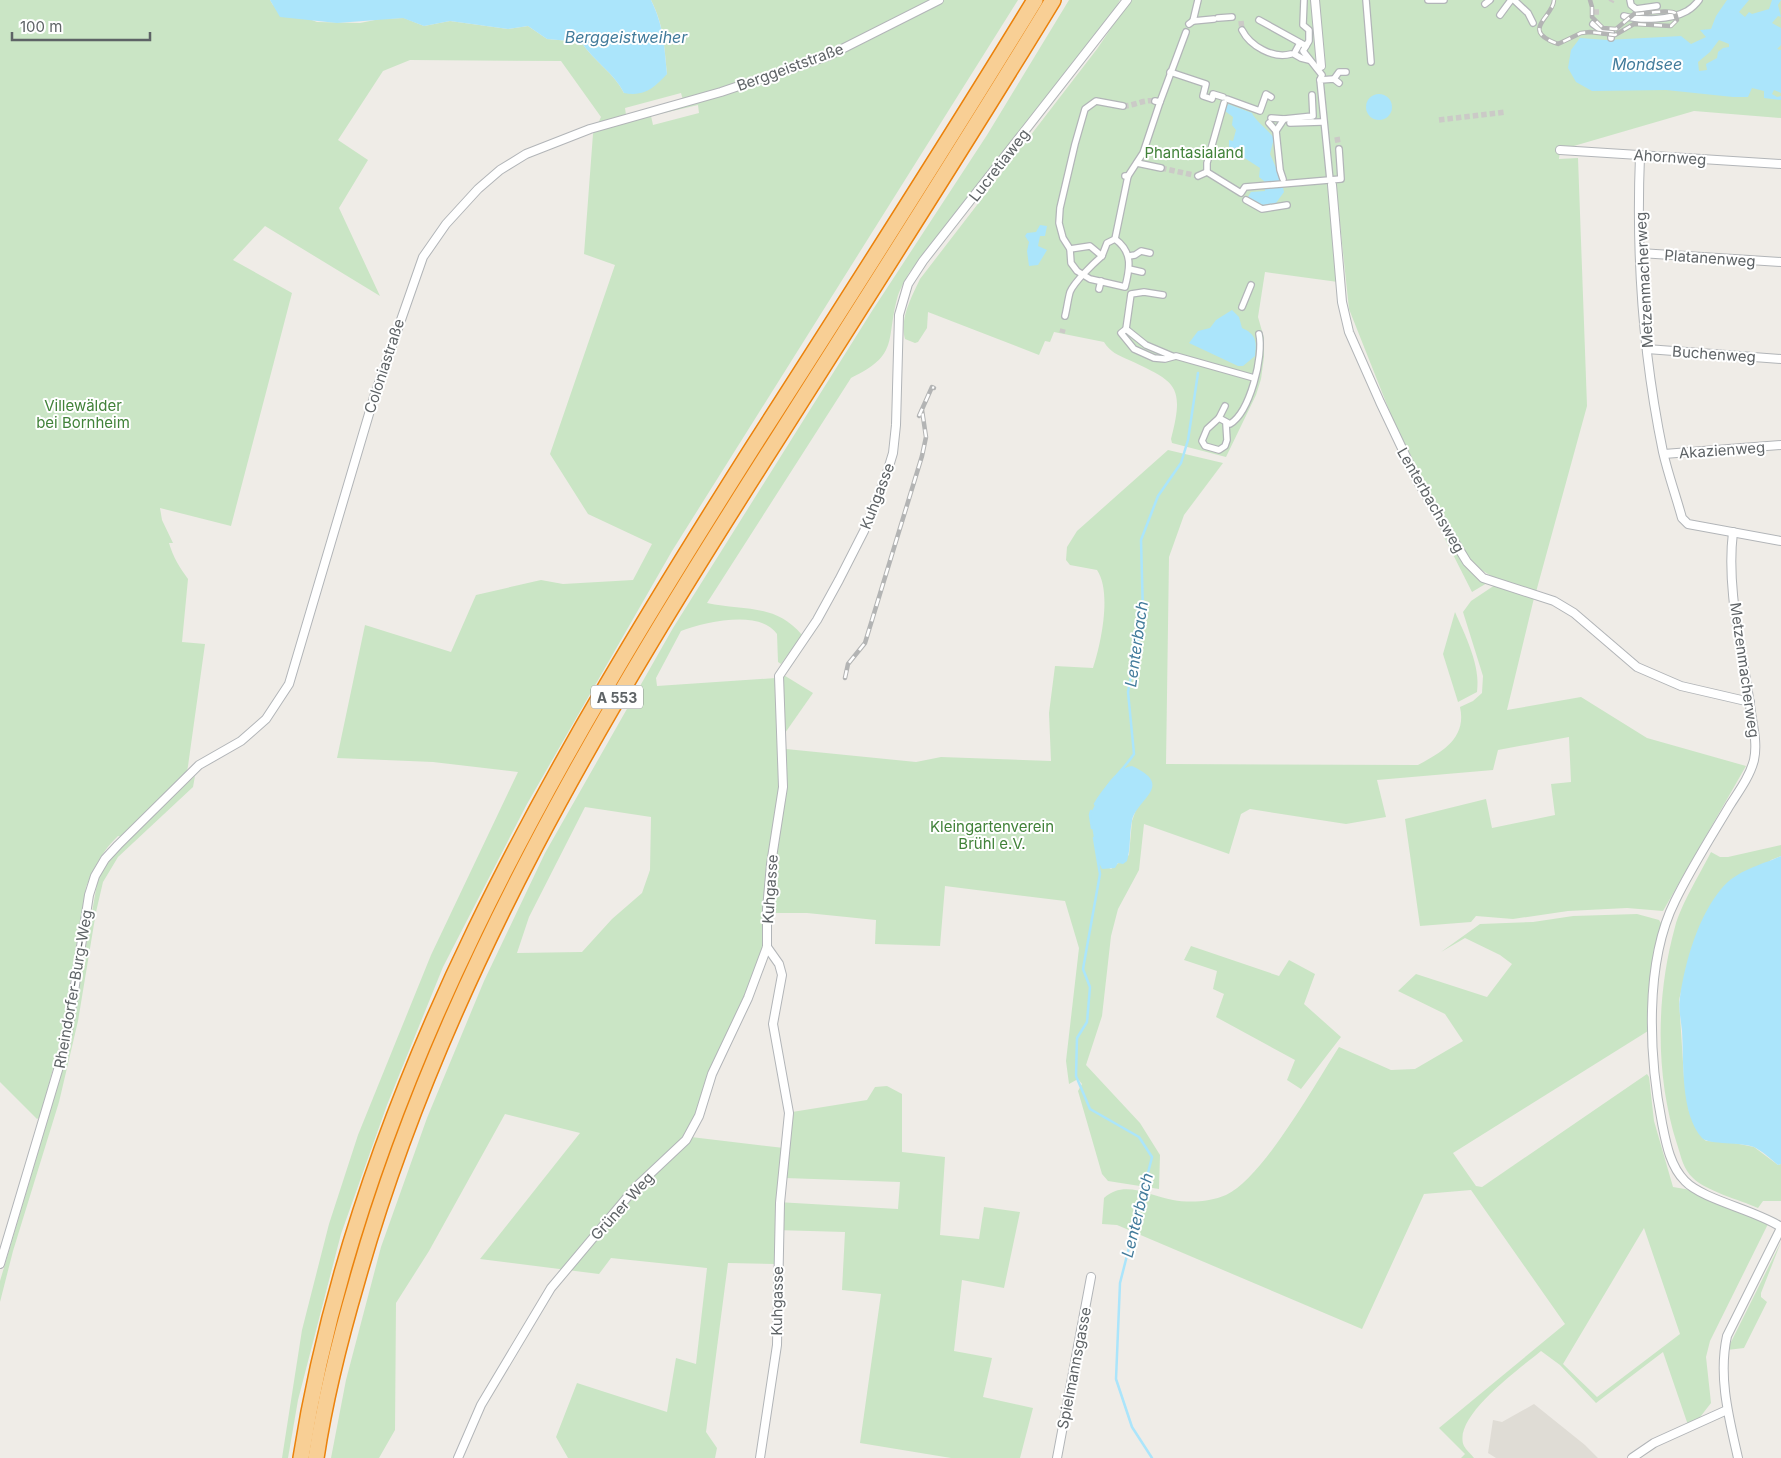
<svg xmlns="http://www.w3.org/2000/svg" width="1781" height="1458" font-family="Inter,sans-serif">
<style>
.education{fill:#dfdcd5}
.green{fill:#cae5c5;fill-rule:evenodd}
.water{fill:#abe5fb;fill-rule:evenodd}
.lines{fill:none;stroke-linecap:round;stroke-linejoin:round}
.stream{stroke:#abe5fb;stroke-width:2.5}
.pedestrian-tunnel{stroke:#cbcac7;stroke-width:5.5;stroke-dasharray:5.5 3;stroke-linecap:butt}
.pedestrian-casing{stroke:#b2b5b8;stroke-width:8}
.minor-casing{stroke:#b2b5b8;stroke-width:10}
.motorway-casing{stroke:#eb820c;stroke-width:18}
.pedestrian{stroke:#fff;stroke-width:5.5}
.minor{stroke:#fff;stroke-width:8}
.motorway{stroke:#f8cf95;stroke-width:15}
.rail-casing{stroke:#b3b4b4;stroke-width:4.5}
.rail{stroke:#fff;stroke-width:2.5;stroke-dasharray:8;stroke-linecap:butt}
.labels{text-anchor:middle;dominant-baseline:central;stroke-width:4;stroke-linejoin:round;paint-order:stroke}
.shield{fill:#fff;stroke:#8e9294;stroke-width:1}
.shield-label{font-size:14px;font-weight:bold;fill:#5e6366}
.street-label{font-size:15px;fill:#5e6366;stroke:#fff}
.park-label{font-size:15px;fill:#418239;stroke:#fff}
.water-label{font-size:16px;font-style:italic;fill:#427b9b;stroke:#fff}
</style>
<rect width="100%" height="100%" fill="#efece7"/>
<path class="education" d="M1534 1404 1585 1445 1598 1458H1496L1488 1453 1493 1420 1502 1422Z"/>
<g class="green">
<path d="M0 0H270L273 5 317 22 360 23 380 19 404 18 424 26 450 21 508 29 528 26 547 39 581 42C594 61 614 73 624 93L667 74C664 45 664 26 651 0H1018L672 551 527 804 443 967 387 1105 341 1234 298 1400 288 1458H282L302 1330 329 1224 358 1135 431 955 518 772 433 762 337 758 365 625 451 652 476 595 541 580 563 584 633 580 652 544 588 514 550 454 615 265 584 254 593 134 601 117 561 61 410 60 383 71 338 140 368 160 339 208 380 296 265 226 233 260 292 293 231 526 160 508 162 520 173 543H169C173 557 180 568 188 579L182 642 205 644 188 766 186 776 122 837 118 836C103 850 94 867 86 887L61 1039 40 1117 37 1119 0 1082ZM681 93 683 100 626 115 625 108ZM698 105 699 113 653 125 651 116Z"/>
<path d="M1069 0H1120L1108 21 909 273C905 281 899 290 897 299 886 341 899 355 851 378L707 603C743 611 775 603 802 635L781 664 778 662 777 634C760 609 705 622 681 631L656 678 657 686 776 678 780 786 763 947 749 988 695 1118 682 1139 637 1191 691 1137 784 1148 777 1202 898 1209 900 1182 785 1178 792 1112 867 1100 875 1087 887 1086 902 1094V1152L945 1157 940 1235 979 1239 984 1207 1020 1212 1004 1288 962 1280 954 1351 992 1358 983 1397 1033 1408 1020 1458H951L860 1443 881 1294 842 1290 845 1232 775 1230V1264L728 1263 706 1432 717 1448 715 1458H568L556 1437 577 1383 667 1412 676 1358 696 1364 707 1268 611 1258 599 1274 480 1259 580 1133 505 1114 429 1251 396 1303 395 1430 379 1458H331L346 1380 381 1247 427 1118 484 981 545 853 673 628 872 311 987 135ZM585 807 651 817 650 870 642 893 612 919 582 952 517 953 529 917Z"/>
<path d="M1130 0H1781V118L1694 111 1560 150 1559 159 1578 158 1587 406 1536 592 1498 580 1473 565 1461 548 1420 474 1393 420 1349 309 1336 186 1329 187 1338 282 1265 272 1258 317 1264 338V357L1261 379 1256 395 1226 457 1172 443 1171 439C1185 385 1176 382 1129 360 1118 355 1110 352 1104 342L1054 332 1050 342 1045 341 1039 355 928 312 927 328 918 342 915 343 905 339C899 319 912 296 920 279L1097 49Z"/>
<path d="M1168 450 1223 463 1184 515 1169 557 1166 764 1418 765C1442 752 1467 738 1460 707L1473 701 1482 693 1483 676 1463 612 1471 601 1495 585 1534 598 1507 710 1581 697 1647 738 1746 766 1663 911 1627 908 1568 911 1513 919 1476 916 1471 922 1420 926 1405 819 1486 799 1492 828 1555 815 1551 784 1571 782 1569 737 1498 750 1493 770 1377 780 1386 817 1346 824 1250 809 1241 814 1229 854 1144 824 1139 870 1118 909 1111 936 1102 1016 1086 1065 1140 1123 1160 1155 1159 1189 1108 1181 1102 1174 1078 1091 1082 1084 1078 1079 1069 1084 1066 1061 1079 948 1065 901 945 886 940 946 875 944 876 920 807 913H772L775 867 777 860 774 858 785 797 786 749 916 762 941 757 1051 761 1049 713 1055 666 1093 668C1101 644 1112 592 1097 570L1070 565 1066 560 1067 547 1077 531ZM1148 776 1132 821 1129 855 1111 869 1109 868Z"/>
<path d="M1438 525C1452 547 1466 567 1487 583L1472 592Z"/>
<path d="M1455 612C1465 635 1481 666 1477 692L1458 702 1443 654Z"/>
<path d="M782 674 813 693 785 733Z"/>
<path d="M195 776 193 787 118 857 103 882 96 912 78 1021 59 1102 13 1251 0 1302V1281L67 1055 98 878C121 838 162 807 195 776Z"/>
<path d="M1781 845V856L1771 860 1703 921 1691 951 1679 1000 1684 1078 1689 1111 1702 1137 1706 1141 1729 1142 1754 1147 1778 1165 1781 1164V1201H1763L1758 1208C1740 1200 1706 1191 1693 1178 1683 1169 1681 1156 1677 1144 1655 1075 1656 996 1675 927 1681 904 1700 874 1711 852L1720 857H1728Z"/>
<path d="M1637 914 1659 920 1662 925 1651 977 1648 1031 1453 1153 1476 1186 1482 1187 1647 1074 1649 1077 1654 1121 1673 1187 1691 1190 1768 1224 1710 1341 1706 1357 1711 1403 1697 1421 1688 1425 1663 1352 1596 1403 1560 1365 1541 1351C1522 1367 1451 1417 1464 1446 1466 1450 1471 1454 1474 1458H1461L1465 1454 1439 1428 1565 1324 1471 1190 1424 1194 1362 1329 1117 1225 1102 1224 1104 1198C1124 1179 1150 1196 1173 1200 1189 1203 1210 1202 1226 1195 1263 1178 1315 1084 1339 1047L1391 1070 1415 1069 1463 1041 1445 1014 1398 991 1416 974 1487 997 1512 964 1500 955 1465 938 1441 952 1480 924 1533 922 1573 916ZM1644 1228 1680 1334 1597 1397 1563 1364Z"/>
<path d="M1191 946 1279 976 1289 960 1315 974 1304 1004 1341 1037 1301 1089 1287 1080 1295 1060 1216 1017 1224 994 1213 989 1217 971 1184 960Z"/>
<path d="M1781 1242 1761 1293V1297L1767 1302 1744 1348 1727 1350Z"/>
</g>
<g class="water">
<path d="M270 0H651C664 27 664 45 667 74 654 88 644 97 624 93 614 73 594 61 581 42L547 39 528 26 508 29 450 21 424 26 403 18 337 23 280 17Z"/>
<path d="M1727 0H1749L1739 12 1745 17 1749 12 1752 14 1769 9 1772 0H1781L1778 5 1781 17 1778 16 1772 23 1781 28V45L1777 49 1781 50V93L1774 90 1772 94 1777 97 1781 96V100L1764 98V91L1752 88 1748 97H1733L1666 90 1592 91 1576 82 1568 68 1571 50 1580 38 1607 40 1681 36 1691 44 1706 37 1700 30 1711 29 1716 16ZM1719 40 1729 44V47L1723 48 1718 52 1717 58 1706 64 1707 70 1699 71 1698 62 1710 52Z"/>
<circle cx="1379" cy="107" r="13"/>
<path d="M1228 104 1252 113C1254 119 1268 130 1274 138L1270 154 1281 179 1284 192 1276 203 1263 205 1248 197 1251 192 1265 191 1264 181 1259 177 1260 168 1229 148V140L1233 141 1236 130 1232 125 1233 117 1225 111Z"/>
<path d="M1040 225 1047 226 1045 236H1040L1038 246 1047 250 1038 265 1029 266 1027 251 1029 242 1025 236 1027 233 1036 232Z"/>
<path d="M1232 310 1239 317 1242 328C1256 334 1257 342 1255 356L1243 366H1238L1189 343 1198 331 1210 328 1216 320Z"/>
<path d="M1132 766C1176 786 1136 799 1132 821 1129 834 1131 848 1127 861L1123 864 1118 863 1115 868 1102 869 1098 861 1090 815C1098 799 1112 769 1132 766Z"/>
<path d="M1781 856V1164L1778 1165C1771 1159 1762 1151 1754 1147 1742 1142 1709 1145 1702 1138 1680 1114 1684 1062 1682 1031 1681 1020 1678 1008 1680 997 1685 962 1698 916 1722 888 1737 870 1761 865 1781 856Z"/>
</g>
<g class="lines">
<g class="stream">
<path d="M1095 804C1105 785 1122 772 1134 754L1128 692 1143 614 1141 540 1158 496 1181 463 1188 440 1198 373"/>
<path d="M1091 811 1090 815 1092 828"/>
<path d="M1094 838 1100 874 1083 969 1090 987 1087 1022 1077 1038 1076 1076 1090 1109 1139 1137 1152 1157 1120 1283 1116 1379 1132 1427 1152 1458"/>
</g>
<g class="pedestrian-tunnel">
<path d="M1611 2 1612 0"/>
<path d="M1594 12H1599"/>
<path d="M1241 21 1242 30"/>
<path d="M1123 106C1135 106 1143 99 1155 101"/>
<path d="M1439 120 1506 112"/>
<path d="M1337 137 1339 149"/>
<path d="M1161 168 1198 176"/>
<path d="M1062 333 1063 329"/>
</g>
<g class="pedestrian-casing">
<g id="pedestrian">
<path d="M1304 0 1303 25 1309 30V41L1306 46"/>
<path d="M1366 0 1371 62"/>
<path d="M1428 0H1444"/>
<path d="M1514 0 1528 13 1533 23"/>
<path d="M1630 0 1631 5 1636 9 1657 6"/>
<path d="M1485 4 1490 0"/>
<path d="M1500 15 1511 0"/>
<path d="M1624 16C1641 21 1671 20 1687 11 1692 8 1696 4 1699 0"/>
<path d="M1218 18 1232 17"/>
<path d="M1259 20 1306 46 1303 51 1322 75 1320 80"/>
<path d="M1193 21 1198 0"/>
<path d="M1189 24 1193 21 1214 19"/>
<path d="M1593 24 1604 32H1611V38"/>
<path d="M1242 30C1250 46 1273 59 1291 54"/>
<path d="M1300 43 1294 54 1301 58 1309 60"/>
<path d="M1170 72 1206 84 1203 96 1212 99 1213 94 1223 97"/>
<path d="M1334 79 1339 72H1346"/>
<path d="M1227 99 1260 111 1266 94 1271 97"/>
<path d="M1155 101 1160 102 1186 32"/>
<path d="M1271 118 1284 119"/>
<path d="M1313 122 1290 123 1322 122"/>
<path d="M1269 123 1276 131"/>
<path d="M1137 163 1161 168"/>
<path d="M1207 172 1241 193 1245 187 1341 179 1339 149"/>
<path d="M1207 172V163L1224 103"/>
<path d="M1128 176 1143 153 1160 102"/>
<path d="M1198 176 1207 172"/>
<path d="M1283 179 1280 170 1276 131 1284 119 1313 116 1312 95"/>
<path d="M1330 180 1320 80 1334 79 1339 83"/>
<path d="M1246 200 1262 209 1287 205"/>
<path d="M1115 239C1133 252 1130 268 1125 287L1090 279 1077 271 1071 263 1070 249 1063 238 1059 223 1060 208 1075 144 1085 109 1096 101 1123 106"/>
<path d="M1102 256 1107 243 1115 239 1128 176H1125"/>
<path d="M1129 256 1135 255 1141 251 1150 253"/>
<path d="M1129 269 1142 272"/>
<path d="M1099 289 1101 281"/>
<path d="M1163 295 1144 292 1131 294 1126 329 1121 333 1134 349 1154 358 1165 359 1176 356 1254 378"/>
<path d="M1242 307 1251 285"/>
<path d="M1065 316C1067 308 1068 299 1070 292 1074 282 1094 263 1102 256L1090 246 1070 249"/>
<path d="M1126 329 1146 345 1172 356"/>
<path d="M1225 406 1219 418 1230 424C1250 412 1264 356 1259 334"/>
<path d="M1219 418 1207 429 1202 441 1205 446 1219 450 1225 446 1227 440 1226 424"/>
</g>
</g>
<g class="minor-casing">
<g id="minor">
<path d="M1315 0 1321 66"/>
<path d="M1560 150 1781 164"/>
<path d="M1640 156C1636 254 1643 355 1663 452 1668 474 1676 496 1682 518L1688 524 1781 541"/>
<path d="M1332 185 1342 302 1349 332 1380 402 1418 482 1467 562 1483 578 1554 601 1574 613 1637 667 1681 686 1750 702"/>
<path d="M1640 253 1781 262"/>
<path d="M1647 349 1781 359"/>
<path d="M1664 454 1781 445"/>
<path d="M1733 532C1726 589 1742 648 1750 705 1752 723 1758 742 1754 760 1750 776 1739 791 1730 805 1711 837 1691 868 1675 901 1644 963 1649 1057 1662 1123 1666 1143 1670 1166 1685 1181 1703 1200 1756 1210 1781 1227"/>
<path d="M0 1264 66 1043 89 895 95 876 105 859 118 845 199 765 241 741 266 719 289 684 374 397 423 257 446 224 478 189 500 170 526 154 590 129 721 92 828 56 939 0"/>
<path d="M458 1458 481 1405 551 1288 635 1188 686 1140 699 1116 712 1074 748 998 767 947V909L771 864 783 787 779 676 817 620 839 580 864 531 886 476 893 453 896 425 899 315 908 284 923 261 1127 0"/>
<path d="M760 1458 777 1345 780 1203 789 1113 773 1024 782 975 779 964 767 947"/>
<path d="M1057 1458 1091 1277"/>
<path d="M1632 1458 1654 1443 1727 1410"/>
<path d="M1738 1458C1729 1418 1718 1377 1727 1336L1781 1228"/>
</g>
</g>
<g class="motorway-casing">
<g id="motorway">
<path d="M301 1458C359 1088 556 758 753 447 848 299 943 151 1035 0"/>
<path d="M316 1458C325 1398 340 1339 357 1281 442 978 608 704 776 441 869 294 963 148 1053 0"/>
</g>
</g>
<use href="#pedestrian" class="pedestrian"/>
<use href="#minor" class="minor"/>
<use href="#motorway" class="motorway"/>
<g class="rail-casing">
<g id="rail">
<path d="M1554 0C1553 18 1519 30 1558 44L1581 33 1590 32 1615 35 1634 24 1671 26 1677 20 1675 13C1669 9 1644 14 1634 14L1616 29 1603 28 1592 17V7L1590 0"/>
<path d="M919 416 932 387 934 388"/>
<path d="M845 678 848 664 865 643 922 456 926 437 922 410"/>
</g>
</g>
<use href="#rail" class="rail"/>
</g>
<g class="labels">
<rect class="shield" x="591" y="685.5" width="52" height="23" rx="4"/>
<g class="shield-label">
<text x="617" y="697">A 553</text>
</g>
<g class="street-label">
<text transform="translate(790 67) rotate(-20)">Berggeiststraße</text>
<text transform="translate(1670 157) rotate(4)">Ahornweg</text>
<text transform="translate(999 165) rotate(-52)">Lucretiaweg</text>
<text transform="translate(1710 258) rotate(4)">Platanenweg</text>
<text transform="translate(1644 280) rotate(-93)">Metzenmacherweg</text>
<text transform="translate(1714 354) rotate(4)">Buchenweg</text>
<text transform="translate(384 366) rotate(-72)">Coloniastraße</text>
<text transform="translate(1722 450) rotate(-4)">Akazienweg</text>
<text transform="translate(877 496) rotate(-69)">Kuhgasse</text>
<text transform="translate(1431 500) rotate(60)">Lenterbachsweg</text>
<text transform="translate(1745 670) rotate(82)">Metzenmacherweg</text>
<text transform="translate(770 889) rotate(-86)">Kuhgasse</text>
<text transform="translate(73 989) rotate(-80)">Rheindorfer-Burg-Weg</text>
<text transform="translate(622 1206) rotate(-48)">Grüner Weg</text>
<text transform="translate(777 1301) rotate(-89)">Kuhgasse</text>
<text transform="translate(1074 1368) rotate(-79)">Spielmannsgasse</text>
</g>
<g class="park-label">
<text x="1194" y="152">Phantasialand</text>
<text x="83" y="405">Villewälder<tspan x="83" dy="17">bei Bornheim</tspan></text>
<text x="992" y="826">Kleingartenverein<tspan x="992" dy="17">Brühl e.V.</tspan></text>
</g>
<g class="water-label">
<text x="626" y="37">Berggeistweiher</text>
<text x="1647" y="64">Mondsee</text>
<text transform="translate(1136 644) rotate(-82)">Lenterbach</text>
<text transform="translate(1137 1215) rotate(-76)">Lenterbach</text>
</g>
</g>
<path d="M12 32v8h138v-8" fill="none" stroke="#5e6366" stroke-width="2.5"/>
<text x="20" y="32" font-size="15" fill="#5e6366" stroke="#ffffff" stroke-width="4" paint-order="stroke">100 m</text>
</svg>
